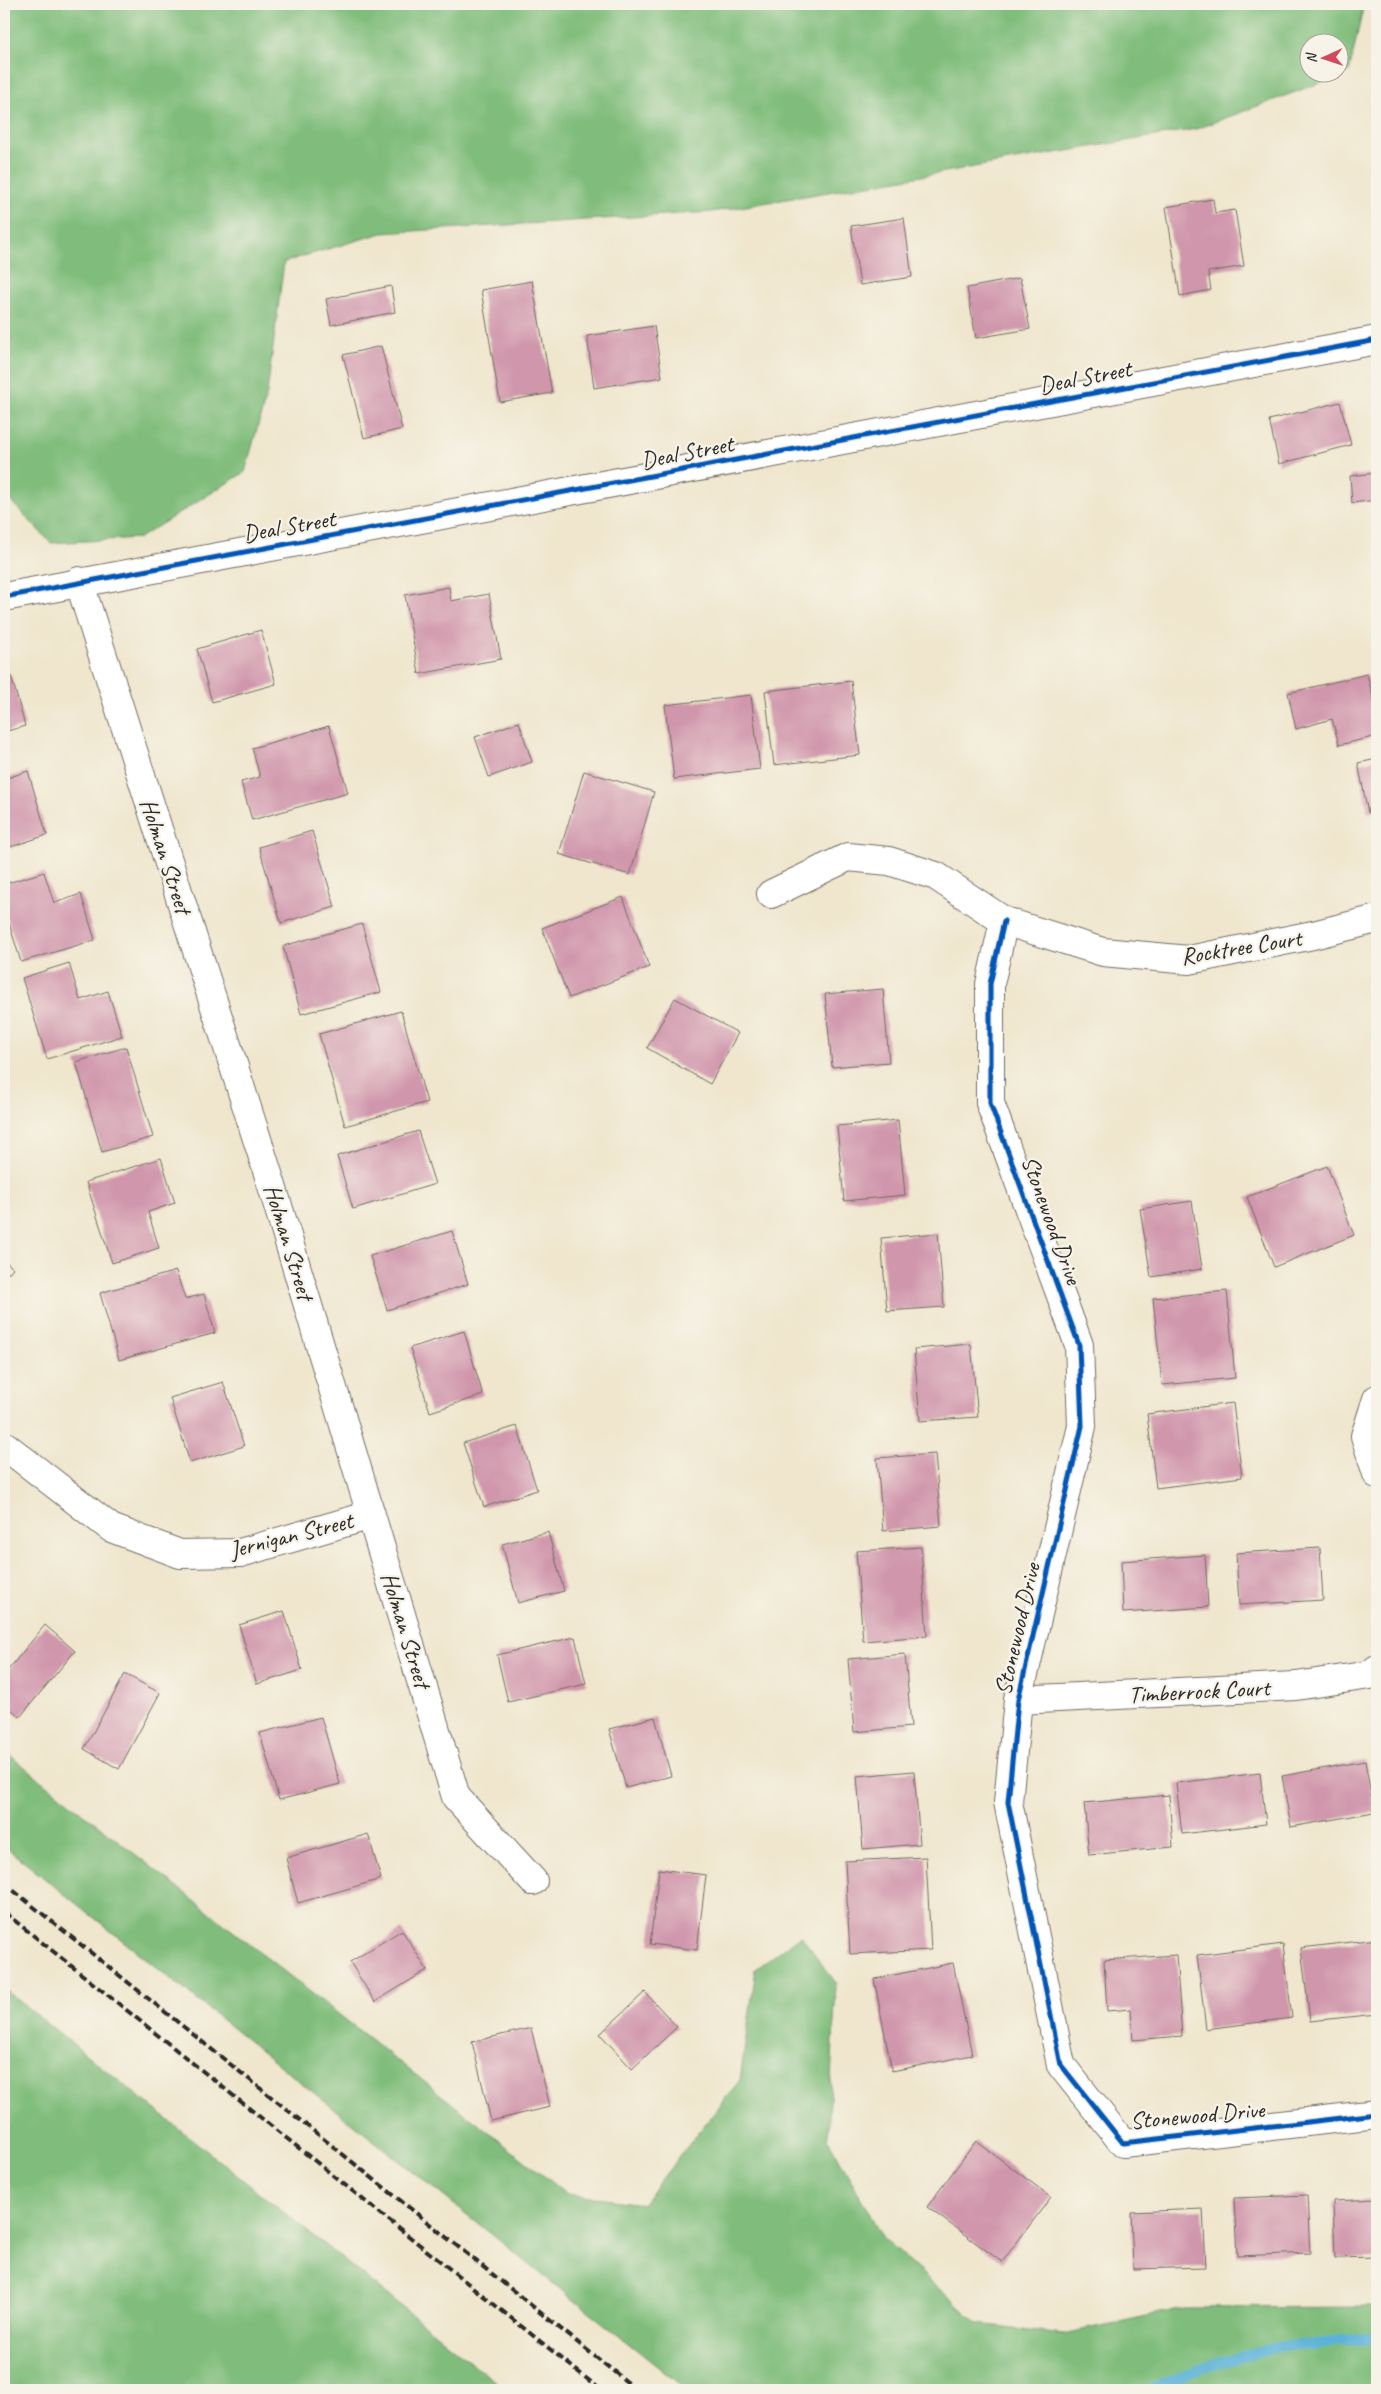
<svg xmlns="http://www.w3.org/2000/svg" width="1381" height="2394" font-family="Caveat,sans-serif">
<style>
.forest{fill:#80bd7b;stroke:#567453;fill-rule:evenodd}
.lines{fill:none;stroke-linecap:round;stroke-linejoin:round}
.stream{stroke:#5bb3d8;stroke-width:11}
.building{fill:#d096ac}
.minor-casing{stroke:#706c64;stroke-width:30}
.minor{stroke:#fff;stroke-width:28}
.rail{stroke:#2b2b2b;stroke-width:4;stroke-dasharray:8 4;stroke-linecap:butt}
.cycleway-casing{stroke:#f7f3e8;stroke-width:8}
.cycleway{stroke:#0057b8;stroke-width:5}
.labels{text-anchor:middle;dominant-baseline:central;stroke-width:4.5;stroke-linejoin:round;paint-order:stroke}
.street-label{font-size:24px;fill:#2b2b2b;stroke:#f7f3e8}
</style>
<rect width="100%" height="100%" fill="#f7f3e8"/>
<filter id="ink" filterUnits="userSpaceOnUse"><feTurbulence type="fractalNoise" baseFrequency=".02" numOctaves="2"/><feDisplacementMap in="SourceGraphic" scale="10" xChannelSelector="R" yChannelSelector="G"/><feConvolveMatrix kernelMatrix="1 2 1 2 8 2 1 2 1" color-interpolation-filters="sRGB"/></filter>
<filter id="wash" filterUnits="userSpaceOnUse"><feTurbulence type="fractalNoise" baseFrequency=".0096" numOctaves="4" result="noise"/><feDisplacementMap in="SourceGraphic" scale="20" xChannelSelector="R" yChannelSelector="G"/><feGaussianBlur stdDeviation="1.12" result="paint"/><feColorMatrix in="noise" values="0 0 0 0 0 0 0 0 0 0 0 0 0 0 0 0 0 1.4 0 .05"/><feComposite in="paint" operator="in"/></filter>
<g filter="url(#wash)">
<rect width="100%" height="100%" fill="#efe6cd"/>
<g class="forest">
<path d="M4 4H1364L1349 72 1196 129 711 212 382 233 284 262 267 393 245 472 139 538 51 543 4 494ZM1308 42H1338V72H1308Z"/>
<path d="M4 1751 567 2194 642 2204 740 2080 756 1969 801 1936 836 1983 828 2139 883 2238 978 2324 1064 2334 1184 2308 1377 2307V2390H687L4 1846Z"/>
<path d="M4 1989 506 2390H4Z"/>
</g>
<g class="lines">
<path class="stream" d="M1151 2390 1201 2368 1275 2348 1377 2337"/>
</g>
<g id="blocks">
<g class="building">
<path d="M1213 199 1215 213 1235 210 1244 266 1208 272 1211 290 1180 296 1166 207Z"/>
<path d="M904 218 912 277 860 285 851 226Z"/>
<path d="M1020 278 1030 329 976 338 967 288Z"/>
<path d="M532 281 552 393 500 402 481 290Z"/>
<path d="M391 286 395 312 331 325 326 299Z"/>
<path d="M654 326 662 377 594 388 587 336Z"/>
<path d="M381 346 402 429 364 438 343 355Z"/>
<path d="M1340 402 1351 445 1279 464 1269 420Z"/>
<path d="M1377 473V500L1352 503 1350 476Z"/>
<path d="M449 587 451 601 489 594 501 659 419 674 405 595Z"/>
<path d="M261 630 276 684 212 702 197 649Z"/>
<path d="M1367 674 1377 713V736L1339 745 1332 719 1296 729 1288 693Z"/>
<path d="M11 675 25 726 4 732V677Z"/>
<path d="M851 681 860 755 774 765 765 691Z"/>
<path d="M751 695 760 769 674 779 665 705Z"/>
<path d="M519 722 532 762 489 777 475 737Z"/>
<path d="M329 726 348 793 252 820 241 782 260 777 252 748Z"/>
<path d="M1377 759V811L1368 813 1358 763Z"/>
<path d="M28 771 47 835 4 849V779Z"/>
<path d="M584 771 654 792 630 875 559 854Z"/>
<path d="M312 831 335 907 281 923 259 847Z"/>
<path d="M44 872 54 903 81 894 95 940 21 962 4 907V884Z"/>
<path d="M623 897 649 967 569 998 542 928Z"/>
<path d="M362 924 381 992 301 1014 283 946Z"/>
<path d="M69 963 80 1000 108 991 122 1036 47 1059 22 978Z"/>
<path d="M883 989 889 1062 832 1067 825 994Z"/>
<path d="M675 998 738 1033 710 1084 647 1048Z"/>
<path d="M401 1011 427 1102 345 1126 319 1034Z"/>
<path d="M126 1047 153 1137 102 1152 76 1062Z"/>
<path d="M898 1120 905 1195 844 1201 837 1126Z"/>
<path d="M418 1131 435 1184 353 1209 337 1156Z"/>
<path d="M161 1158 175 1203 148 1212 159 1248 112 1263 86 1182Z"/>
<path d="M1327 1166 1354 1235 1274 1267 1247 1197Z"/>
<path d="M1192 1201 1202 1269 1151 1277 1140 1209Z"/>
<path d="M452 1231 468 1284 387 1310 370 1256Z"/>
<path d="M938 1233 944 1307 887 1311 881 1238Z"/>
<path d="M4 1260 13 1268 4 1278Z"/>
<path d="M176 1271 185 1299 204 1294 215 1333 119 1360 100 1293Z"/>
<path d="M1227 1291 1235 1378 1162 1385 1153 1298Z"/>
<path d="M464 1331 483 1395 430 1412 410 1348Z"/>
<path d="M971 1344 978 1417 920 1421 914 1349Z"/>
<path d="M223 1382 244 1446 190 1463 170 1398Z"/>
<path d="M1233 1403 1242 1477 1156 1488 1147 1414Z"/>
<path d="M517 1426 537 1490 484 1507 463 1443Z"/>
<path d="M935 1454 941 1526 883 1531 877 1458Z"/>
<path d="M548 1532 564 1591 518 1603 502 1544Z"/>
<path d="M921 1547 927 1636 863 1641 856 1551Z"/>
<path d="M1320 1548 1323 1600 1239 1605 1236 1553Z"/>
<path d="M1205 1555 1208 1607 1123 1613 1121 1561Z"/>
<path d="M284 1611 302 1670 257 1684 239 1625Z"/>
<path d="M45 1625 75 1651 20 1717 4 1703V1675Z"/>
<path d="M575 1637 586 1684 508 1702 497 1655Z"/>
<path d="M905 1654 911 1727 854 1732 848 1659Z"/>
<path d="M125 1674 160 1693 119 1769 84 1749Z"/>
<path d="M321 1717 340 1784 279 1800 260 1733Z"/>
<path d="M655 1717 671 1776 626 1788 609 1729Z"/>
<path d="M1365 1761 1374 1812 1291 1827 1282 1776Z"/>
<path d="M914 1771 920 1844 863 1849 857 1776Z"/>
<path d="M1260 1773 1266 1824 1182 1834 1176 1783Z"/>
<path d="M1169 1795 1173 1847 1089 1855 1084 1803Z"/>
<path d="M368 1834 381 1879 298 1903 286 1858Z"/>
<path d="M926 1857 931 1950 850 1954 845 1861Z"/>
<path d="M659 1869 706 1875 697 1950 650 1944Z"/>
<path d="M402 1930 427 1970 375 2002 350 1962Z"/>
<path d="M1377 1939V2014L1310 2021 1301 1948Z"/>
<path d="M1283 1944 1292 2018 1206 2029 1197 1955Z"/>
<path d="M1176 1955 1182 2036 1133 2040 1131 2009 1107 2011 1104 1960Z"/>
<path d="M953 1963 972 2055 892 2071 874 1979Z"/>
<path d="M645 1992 677 2027 632 2069 600 2034Z"/>
<path d="M531 2028 550 2107 491 2121 472 2042Z"/>
<path d="M976 2141 1051 2197 1002 2262 927 2207Z"/>
<path d="M1307 2195 1310 2253 1237 2256 1234 2198Z"/>
<path d="M1377 2199V2257L1335 2258 1333 2201Z"/>
<path d="M1203 2209 1206 2267 1133 2269 1131 2212Z"/>
</g>
</g>
</g>
<g filter="url(#ink)">
<use href="#blocks" fill-opacity="0" stroke="#706c64" stroke-width="1"/>
<g class="lines">
<g class="minor-casing">
<g id="minor">
<path d="M79 581 272 1186 456 1797 533 1881"/>
<path d="M4 597 1377 340"/>
<path d="M771 894 848 857 889 861 936 876 1004 921 1103 952 1189 960 1313 935 1377 919"/>
<path d="M1004 921 990 984V1103L1079 1345 1082 1426 1018 1700 1008 1802 1061 2065 1123 2143 1377 2114"/>
<path d="M1377 1399 1365 1436 1377 1474"/>
<path d="M4 1445 111 1528 180 1554 240 1553 371 1515"/>
<path d="M1018 1700 1296 1686 1370 1675 1377 1669"/>
</g>
</g>
<use href="#minor" class="minor"/>
<g class="rail">
<path d="M4 1883 637 2390"/>
<path d="M4 1912 601 2390"/>
</g>
<g class="cycleway-casing">
<g id="cycleway">
<path d="M4 597 1377 340"/>
<path d="M1004 921 990 984V1103L1079 1345 1082 1426 1018 1700 1008 1802 1061 2065 1123 2143 1377 2114"/>
</g>
</g>
<use href="#cycleway" class="cycleway"/>
</g>
</g>
<g class="labels">
<g class="street-label">
<text transform="translate(1085 377) rotate(-11)">Deal Street</text>
<text transform="translate(687 452) rotate(-11)">Deal Street</text>
<text transform="translate(289 526) rotate(-10)">Deal Street</text>
<text transform="translate(166 856) rotate(72)">Holman Street</text>
<text transform="translate(1241 947) rotate(-9)">Rocktree Court</text>
<text transform="translate(1052 1220) rotate(70)">Stonewood Drive</text>
<text transform="translate(289 1242) rotate(73)">Holman Street</text>
<text transform="translate(291 1535) rotate(-14)">Jernigan Street</text>
<text transform="translate(1017 1629) rotate(-77)">Stonewood Drive</text>
<text transform="translate(406 1630) rotate(73)">Holman Street</text>
<text transform="translate(1199 1691) rotate(-3)">Timberrock Court</text>
<text transform="translate(1197 2115) rotate(-5)">Stonewood Drive</text>
</g>
</g>
<rect width="1381" height="2394" fill="none" stroke="#f7f3e8" stroke-width="20"/>
<g transform="translate(1324 58) rotate(267)"><circle r="24" fill="#f7f3e8" stroke="#a5a39c"/>
<path d="M0-4L9 19L0 12L-9 19Z" fill="#d1495b"/>
<text y="-8" font-size="14" font-weight="bold" text-anchor="middle" fill="#2b2b2b">N</text>
</g>
</svg>
